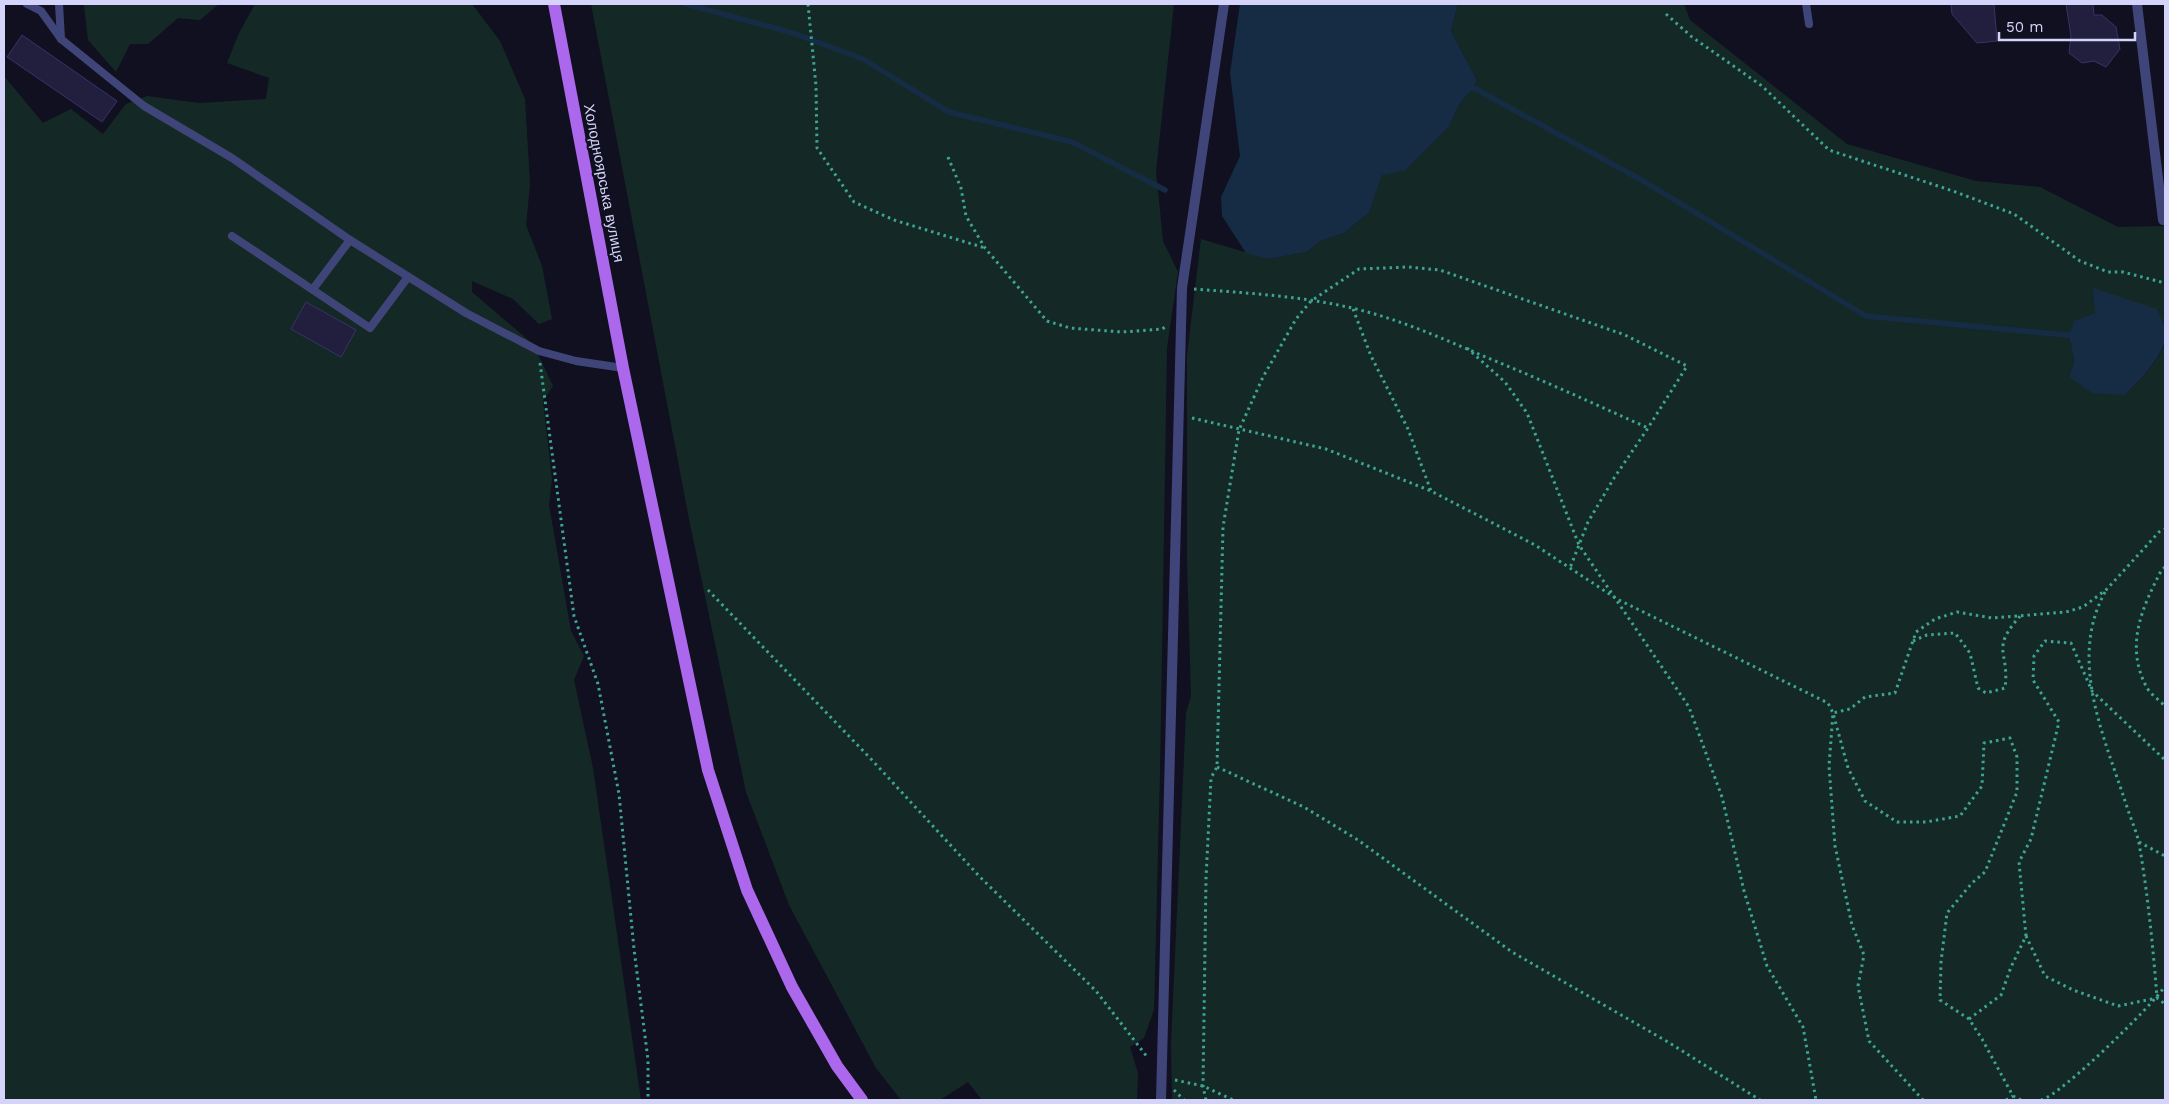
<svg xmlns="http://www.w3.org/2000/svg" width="2169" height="1104" font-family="'Work Sans',sans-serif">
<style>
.green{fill:#142926}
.water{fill:#152c44}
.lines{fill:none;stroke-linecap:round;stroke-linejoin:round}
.stream{stroke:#152c44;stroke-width:5.5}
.building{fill:#211e3e;stroke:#373368}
.path{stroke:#3da593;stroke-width:3;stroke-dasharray:2.5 4;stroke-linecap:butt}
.service{stroke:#404579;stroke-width:8}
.minor{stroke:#404579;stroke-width:10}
.primary{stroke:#ac68ec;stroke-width:12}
.labels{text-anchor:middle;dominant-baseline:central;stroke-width:4.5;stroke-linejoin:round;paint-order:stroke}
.street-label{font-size:15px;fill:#d4d4fa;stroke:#111020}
</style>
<rect width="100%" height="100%" fill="#111020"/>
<g class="green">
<path d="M82 4H219L200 20 178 18 148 44H130L116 72 88 40 84 5Z"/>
<path d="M255 4H472L500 41 525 99 530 184 526 225 542 266 552 319 539 324 513 299 472 281V292L533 344 553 386 543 401 552 479 549 505 571 631 584 656 574 680 593 768 641 1100H4V122L6 120 4 117V76L43 123 71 109 103 134 126 104 147 96 199 103 266 99 269 78 227 63 239 33Z"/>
<path d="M591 4H1174L1156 171 1163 241 1178 272 1167 348 1160 770 1154 1010 1144 1038 1130 1047 1138 1073 1137 1100H982L968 1082 940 1100H901L876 1068 789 905 746 792 690 524Z"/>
<path d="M1458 4H1684L1690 20 1847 144 1976 181 2040 187 2118 227 2165 226V330L2157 309 2095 313 2075 321 2069 335 2074 361 2069 377 2125 395C2138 382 2163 358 2165 340V1100H1172L1171 1044 1186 713 1191 696 1187 559V355L1201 239 1268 259 1307 252 1320 241 1344 233 1369 213 1382 174 1405 171 1449 127 1460 103 1474 88 1477 80 1451 31Z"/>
</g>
<g class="water">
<path d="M1240 4H1458L1451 31 1477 80 1474 88 1460 103 1449 127 1405 171 1382 175 1369 213 1344 233 1320 241 1307 252 1268 259 1246 253 1222 216 1221 197 1240 156 1230 73Z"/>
<path d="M2093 288 2157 309C2160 316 2164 324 2165 331 2169 352 2139 381 2125 395L2092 393 2069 377 2074 361 2069 335 2074 321 2095 313Z"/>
</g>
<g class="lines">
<g class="stream">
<path d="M686 4 793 33 863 59 949 112 1072 142 1165 190"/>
<path d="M1469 89 1474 88 1645 182 1866 316 2077 336"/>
</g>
</g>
<g class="building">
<path d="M1951 4H1994L1997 41 1977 43 1952 14Z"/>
<path d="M2066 4H2093L2094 15H2102L2116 27 2120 49 2106 67 2094 61 2082 63 2069 53 2071 36Z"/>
<path d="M22 35 117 101 102 122 7 57Z"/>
<path d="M306 302 356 330 341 357 291 329Z"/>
</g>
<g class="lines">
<g class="path">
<path d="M808 4 816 86 817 148 854 202 894 220 985 248"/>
<path d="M1666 14 1692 37 1762 86 1829 150 1953 191 2014 214 2080 261 2108 272H2123L2165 283"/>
<path d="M948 157 961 188 966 216 985 248 1047 321 1070 328 1122 332 1162 329 1168 325"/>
<path d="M1194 289C1247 293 1300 296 1352 308 1399 319 1444 339 1488 358 1542 380 1595 404 1648 428"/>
<path d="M1353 309 1371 356 1408 429 1431 491"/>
<path d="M1467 348 1505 382 1527 413 1579 545 1689 707 1722 797 1744 891 1767 966 1803 1027 1816 1100"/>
<path d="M540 363 574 616 598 684 619 794 634 949 648 1060V1100"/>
<path d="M1192 418 1326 449 1431 491 1535 545 1617 599 1828 703 1833 713 1829 766 1835 846 1852 925 1864 955 1858 986 1869 1041 1923 1100"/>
<path d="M2165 567 2161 571C2142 608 2125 645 2146 686 2149 693 2159 700 2165 706"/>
<path d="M708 590 871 759 979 876 1096 991 1148 1058"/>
<path d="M2105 592C2068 660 2104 736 2126 804 2130 817 2136 830 2139 843 2148 895 2153 947 2157 998"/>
<path d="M1913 641 1927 635 1955 633 1970 653 1978 688 1986 693 2005 688C2010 650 1989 651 2021 615"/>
<path d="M1217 767 1304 807 1358 840 1512 952 1668 1042 1760 1100"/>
<path d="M2139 842 2165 856"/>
<path d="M2026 936 2019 862 2031 839 2059 722 2033 680 2034 656 2045 641 2071 643 2092 691 2165 760"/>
<path d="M1969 1019 2001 995 2011 967 2026 936 2045 976 2073 990 2118 1006 2157 998 2165 1004"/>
<path d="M1175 1080 1203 1086 1233 1100"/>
<path d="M1174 1090 1184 1100"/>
<path d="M1206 1100 1203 1086 1206 878 1211 778 1217 767 1223 527 1239 430 1263 377 1296 319 1311 301 1359 269 1408 267 1440 270 1625 335 1687 366 1648 428 1614 478 1588 522 1570 568"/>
<path d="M2006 1100 2013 1096"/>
<path d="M2021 1100 2013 1096 1982 1039 1969 1019 1940 1000 1941 962 1947 913 1972 883 1985 872 2017 792V757L2010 738 1984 743 1982 786 1960 816 1926 822H1897L1865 801 1848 768 1833 713 1850 709 1865 697 1895 693 1916 632 1935 619 1957 612 1992 618 2066 612 2083 607 2107 589 2159 532 2165 529"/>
<path d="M2041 1100C2060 1096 2153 1005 2165 986"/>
</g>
<g class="service">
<path d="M27 4 41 11 61 39 144 106 232 158 350 240 466 313 539 351 576 361 623 368"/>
<path d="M59 4 61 39"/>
<path d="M1806 4 1809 24"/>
<path d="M232 236 370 328 408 277"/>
<path d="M313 289 350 240"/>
</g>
<g class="minor">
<path d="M2137 4 2163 220"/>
<path d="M1161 1100 1182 288 1224 4"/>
</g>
<path class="primary" d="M554 4 623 368 708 770 747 890 792 987 837 1066 862 1100"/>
</g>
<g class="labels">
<g class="street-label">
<text transform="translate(604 183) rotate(79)">Холодноярська вулиця</text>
</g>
</g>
<rect width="2169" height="1104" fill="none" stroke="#d4d4fa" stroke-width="10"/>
<path d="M1999 32v8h136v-8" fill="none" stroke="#d4d4fa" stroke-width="2.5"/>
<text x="2006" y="32" font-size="15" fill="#d4d4fa" stroke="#111020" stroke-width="4" paint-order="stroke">50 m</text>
</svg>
